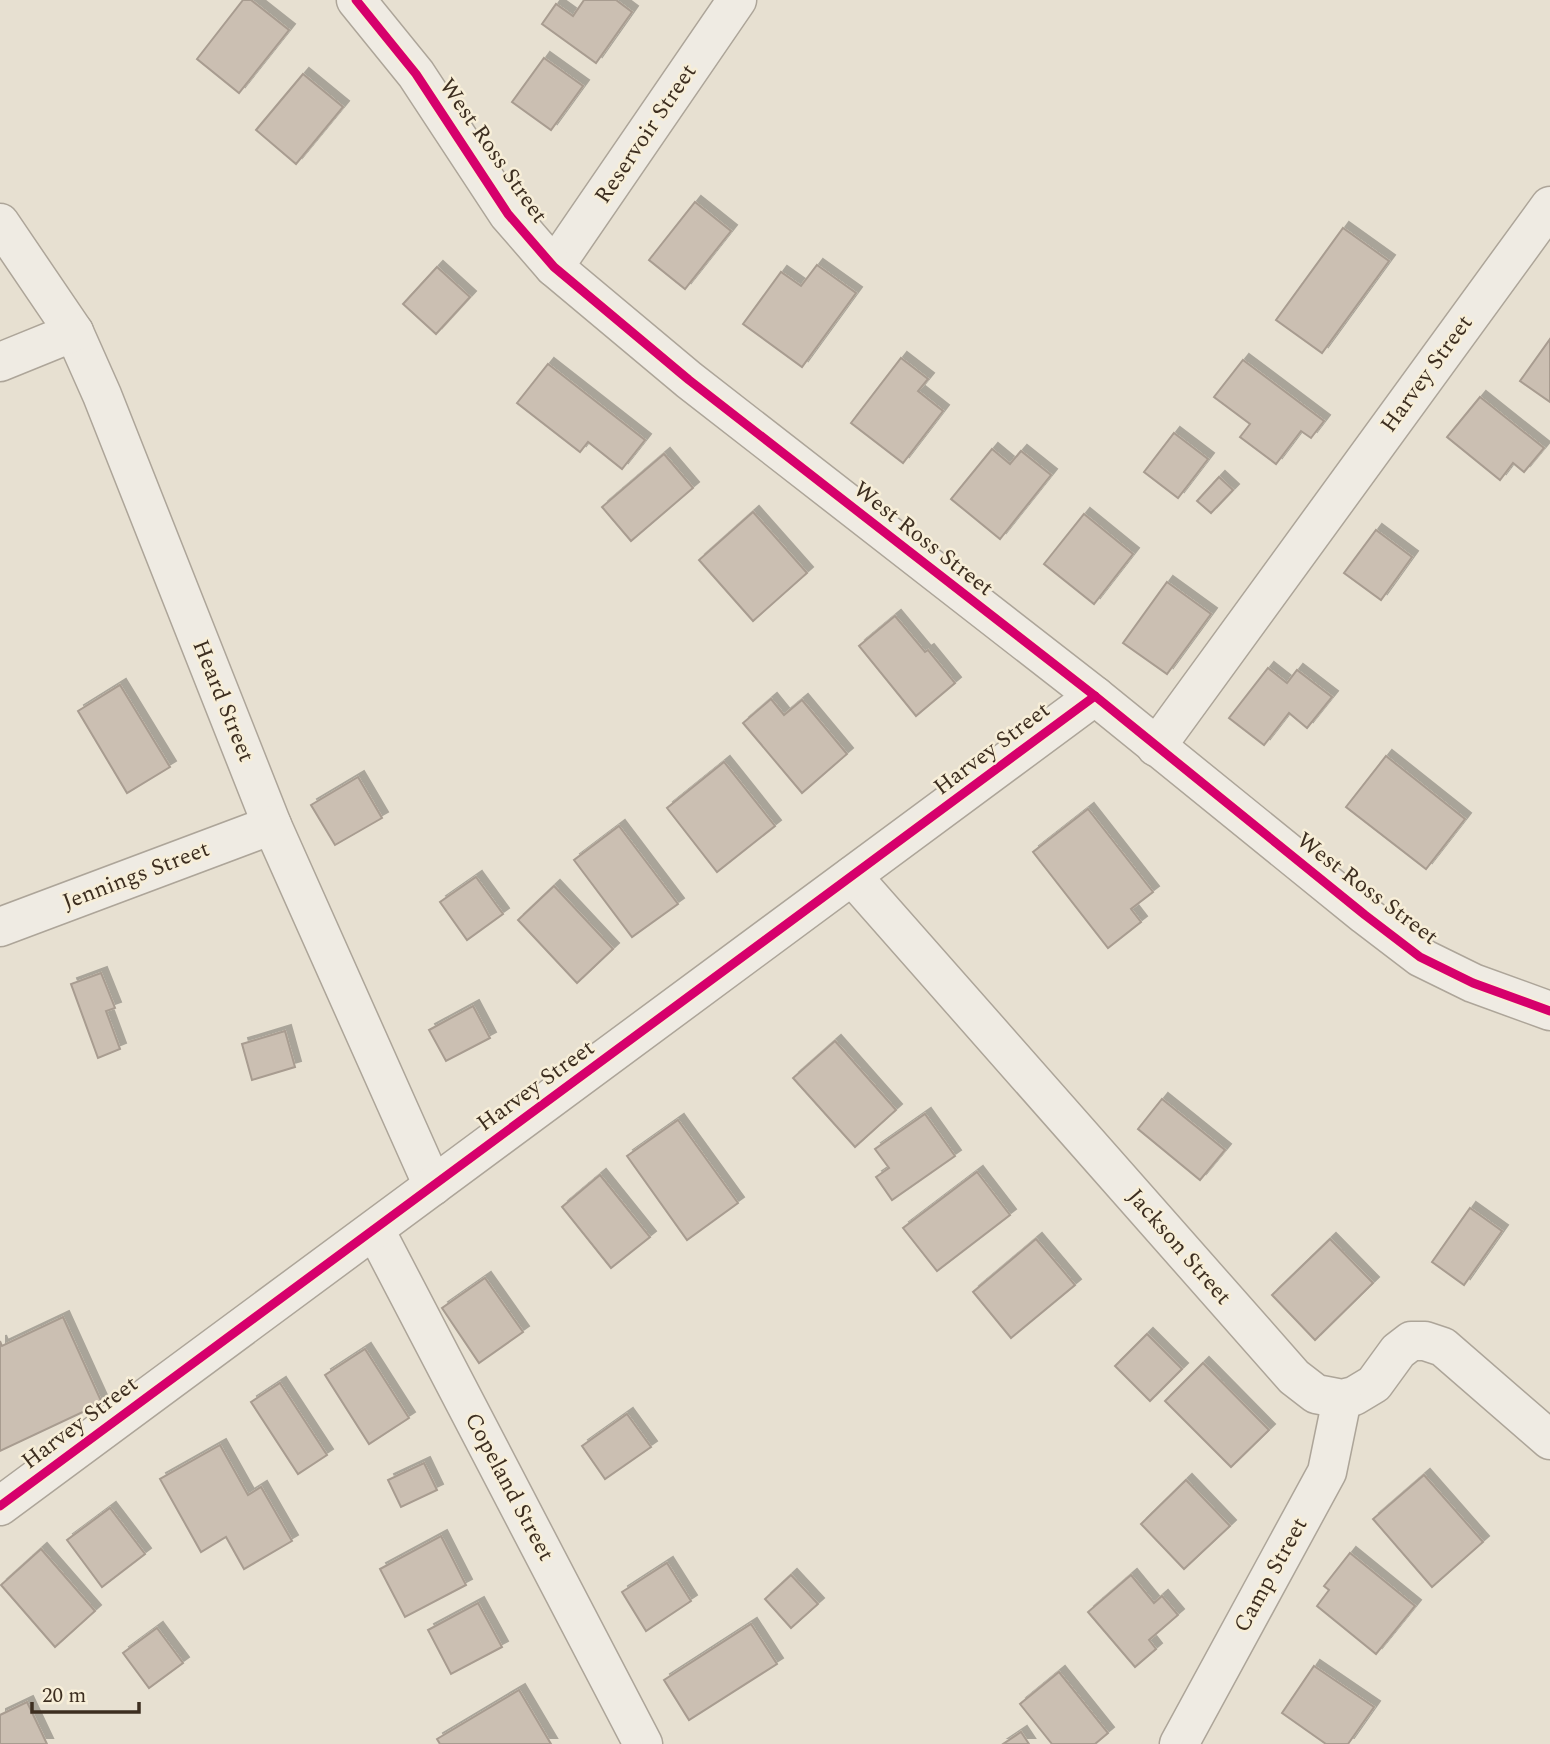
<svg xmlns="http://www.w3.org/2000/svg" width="1550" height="1744" font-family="Spectral,serif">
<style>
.building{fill:#cbbfb2;stroke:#a89c90;stroke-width:2;filter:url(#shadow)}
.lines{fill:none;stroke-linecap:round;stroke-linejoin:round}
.minor-casing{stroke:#ada599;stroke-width:41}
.tertiary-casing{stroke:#ada599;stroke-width:41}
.minor{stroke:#efebe3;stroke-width:38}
.tertiary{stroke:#efebe3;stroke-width:38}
.cycleway-casing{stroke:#f7eed8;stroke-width:13}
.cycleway{stroke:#d6006c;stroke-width:9}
.labels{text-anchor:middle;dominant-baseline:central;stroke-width:5;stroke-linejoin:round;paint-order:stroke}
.street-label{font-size:23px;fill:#3d2e20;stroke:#f7eed8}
</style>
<defs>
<filter id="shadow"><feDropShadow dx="6" dy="-6" stdDeviation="0" flood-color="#0004"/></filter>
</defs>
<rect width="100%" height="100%" fill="#e7e0d1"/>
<g class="building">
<path d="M243 0H251L289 30 239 93 197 59Z"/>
<path d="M584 0H616L632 12 596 63 542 24 556 4 573 16Z"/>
<path d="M544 58 583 86 551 130 512 102Z"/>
<path d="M303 74 343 107 296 164 256 130Z"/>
<path d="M695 202 731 231 685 289 649 260Z"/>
<path d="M1343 228 1389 261 1322 353 1276 320Z"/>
<path d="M817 265 856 293 802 367 743 324 781 272 801 286Z"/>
<path d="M437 267 470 297 436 334 403 304Z"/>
<path d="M1550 339V402L1520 381Z"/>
<path d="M901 358 928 379 918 391 943 411 903 463 851 423Z"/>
<path d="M1243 360 1324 421 1311 438 1301 431 1276 464 1240 437 1250 424 1214 397Z"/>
<path d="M548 364 645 440 622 469 588 442 580 452 517 403Z"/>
<path d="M1480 397 1544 448 1524 472 1513 463 1500 480 1447 437Z"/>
<path d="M1174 433 1208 459 1178 498 1144 472Z"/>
<path d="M992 449 1010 464 1021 451 1051 475 1000 539 951 499Z"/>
<path d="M664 454 693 488 631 541 602 507Z"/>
<path d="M1219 477 1233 490 1211 513 1197 501Z"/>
<path d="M753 512 807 573 753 621 699 560Z"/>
<path d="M1084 514 1133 554 1094 604 1044 564Z"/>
<path d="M1376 530 1412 557 1381 600 1344 573Z"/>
<path d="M1167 582 1211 614 1167 674 1123 643Z"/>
<path d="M895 616 925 652 928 650 955 683 916 716 859 646Z"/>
<path d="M1268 668 1287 683 1297 670 1332 697 1307 728 1289 713 1264 745 1229 718Z"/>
<path d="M120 685 170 767 127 793 78 711Z"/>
<path d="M771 699 784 715 802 700 847 754 802 793 743 723Z"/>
<path d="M1386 756 1465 819 1426 869 1346 807Z"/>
<path d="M724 762 775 826 717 872 667 808Z"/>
<path d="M358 777 382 818 335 845 311 805Z"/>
<path d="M1088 809 1153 892 1131 909 1141 922 1108 948 1033 852Z"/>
<path d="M619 826 678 904 632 937 574 860Z"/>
<path d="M476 877 503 914 467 940 440 902Z"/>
<path d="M554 886 613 949 577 983 518 920Z"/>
<path d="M101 973 115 1008 106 1011 120 1049 98 1058 71 984Z"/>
<path d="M473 1006 490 1038 446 1061 429 1030Z"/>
<path d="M285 1031 295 1067 252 1080 242 1044Z"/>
<path d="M835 1041 896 1110 855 1147 793 1078Z"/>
<path d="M1162 1099 1225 1150 1200 1180 1138 1129Z"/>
<path d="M925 1114 955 1156 892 1200 876 1177 889 1168 875 1149Z"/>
<path d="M678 1120 738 1203 687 1240 627 1156Z"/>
<path d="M977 1172 1010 1215 937 1271 903 1228Z"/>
<path d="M600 1175 650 1237 611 1268 562 1207Z"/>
<path d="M1470 1208 1502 1231 1464 1285 1432 1262Z"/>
<path d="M1036 1239 1075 1285 1011 1338 973 1292Z"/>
<path d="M1330 1239 1373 1283 1315 1340 1272 1295Z"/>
<path d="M485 1278 523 1332 479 1363 442 1308Z"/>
<path d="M63 1317 102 1403 0 1451V1341L2 1346Z"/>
<path d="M1147 1334 1182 1369 1150 1401 1115 1366Z"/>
<path d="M365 1349 409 1418 369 1444 325 1375Z"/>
<path d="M1203 1363 1269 1430 1231 1467 1165 1401Z"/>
<path d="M280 1383 327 1455 298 1474 251 1402Z"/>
<path d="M627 1414 651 1447 605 1479 582 1446Z"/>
<path d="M220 1445 248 1495 261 1487 292 1541 244 1569 226 1537 201 1552 160 1479Z"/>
<path d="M424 1463 437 1490 401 1507 388 1480Z"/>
<path d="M1424 1475 1483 1542 1432 1587 1373 1519Z"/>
<path d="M1186 1480 1230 1526 1184 1569 1141 1524Z"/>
<path d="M110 1508 145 1554 102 1587 67 1540Z"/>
<path d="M441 1536 466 1585 405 1617 380 1569Z"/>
<path d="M41 1549 95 1611 55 1647 1 1585Z"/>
<path d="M1350 1553 1415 1606 1376 1654 1317 1606 1329 1590 1324 1586Z"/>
<path d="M667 1563 691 1601 646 1631 622 1592Z"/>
<path d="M791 1575 818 1604 791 1628 765 1599Z"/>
<path d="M1131 1575 1154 1603 1162 1596 1178 1615 1149 1640 1156 1649 1135 1667 1088 1612Z"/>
<path d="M478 1603 502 1647 451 1674 428 1630Z"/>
<path d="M751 1624 777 1664 689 1720 664 1680Z"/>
<path d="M157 1628 183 1663 149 1688 123 1653Z"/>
<path d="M1314 1666 1374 1707 1348 1744H1326L1282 1713Z"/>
<path d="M1059 1672 1108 1733 1095 1744H1052L1020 1704Z"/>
<path d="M519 1690 551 1744H440L437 1739Z"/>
<path d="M27 1702 47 1744H0V1715Z"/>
<path d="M1021 1732 1029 1744H1003Z"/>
</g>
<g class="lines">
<g class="minor-casing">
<g id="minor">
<path d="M0 223 74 332 102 395 272 825 433 1186"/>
<path d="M554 267 737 0"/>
<path d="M0 362 74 332"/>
<path d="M1095 696 1365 915 1420 957 1473 983 1550 1011"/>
<path d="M1156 747 1550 206"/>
<path d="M852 876 1294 1377 1316 1394 1342 1399 1354 1396 1374 1384 1398 1351 1411 1341H1425L1443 1347 1550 1440"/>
<path d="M0 927 272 825"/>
<path d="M375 1230 643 1744"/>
<path d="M1179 1744 1327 1472 1342 1399"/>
</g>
</g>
<g class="tertiary-casing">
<path id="tertiary" d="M0 1506 1095 696 689 380 554 267 508 214 416 74 356 0"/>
</g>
<use href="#minor" class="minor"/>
<use href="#tertiary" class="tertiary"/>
<g class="cycleway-casing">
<g id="cycleway">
<path d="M356 0 416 74 508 214 554 267 689 380 1095 696 1365 915 1420 957 1473 983 1550 1011"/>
<path d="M0 1506 1095 696"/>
</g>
</g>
<use href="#cycleway" class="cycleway"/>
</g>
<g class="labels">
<g class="street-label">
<text transform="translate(646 134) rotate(-56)">Reservoir Street</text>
<text transform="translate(493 151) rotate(55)">West Ross Street</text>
<text transform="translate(1427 374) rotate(-54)">Harvey Street</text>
<text transform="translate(923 539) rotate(38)">West Ross Street</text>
<text transform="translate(223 701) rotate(68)">Heard Street</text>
<text transform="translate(992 749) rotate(-37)">Harvey Street</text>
<text transform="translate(136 876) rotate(-21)">Jennings Street</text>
<text transform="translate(1367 889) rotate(37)">West Ross Street</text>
<text transform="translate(536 1086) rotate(-36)">Harvey Street</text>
<text transform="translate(1179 1247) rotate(49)">Jackson Street</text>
<text transform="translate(80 1423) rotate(-37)">Harvey Street</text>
<text transform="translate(509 1487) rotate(62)">Copeland Street</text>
<text transform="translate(1271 1575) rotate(-61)">Camp Street</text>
</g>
</g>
<path d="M32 1702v10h107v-10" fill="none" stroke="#3d2e20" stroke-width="3.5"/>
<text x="42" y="1702" font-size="21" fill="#3d2e20" stroke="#f7eed8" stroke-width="5" paint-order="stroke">20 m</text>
</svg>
